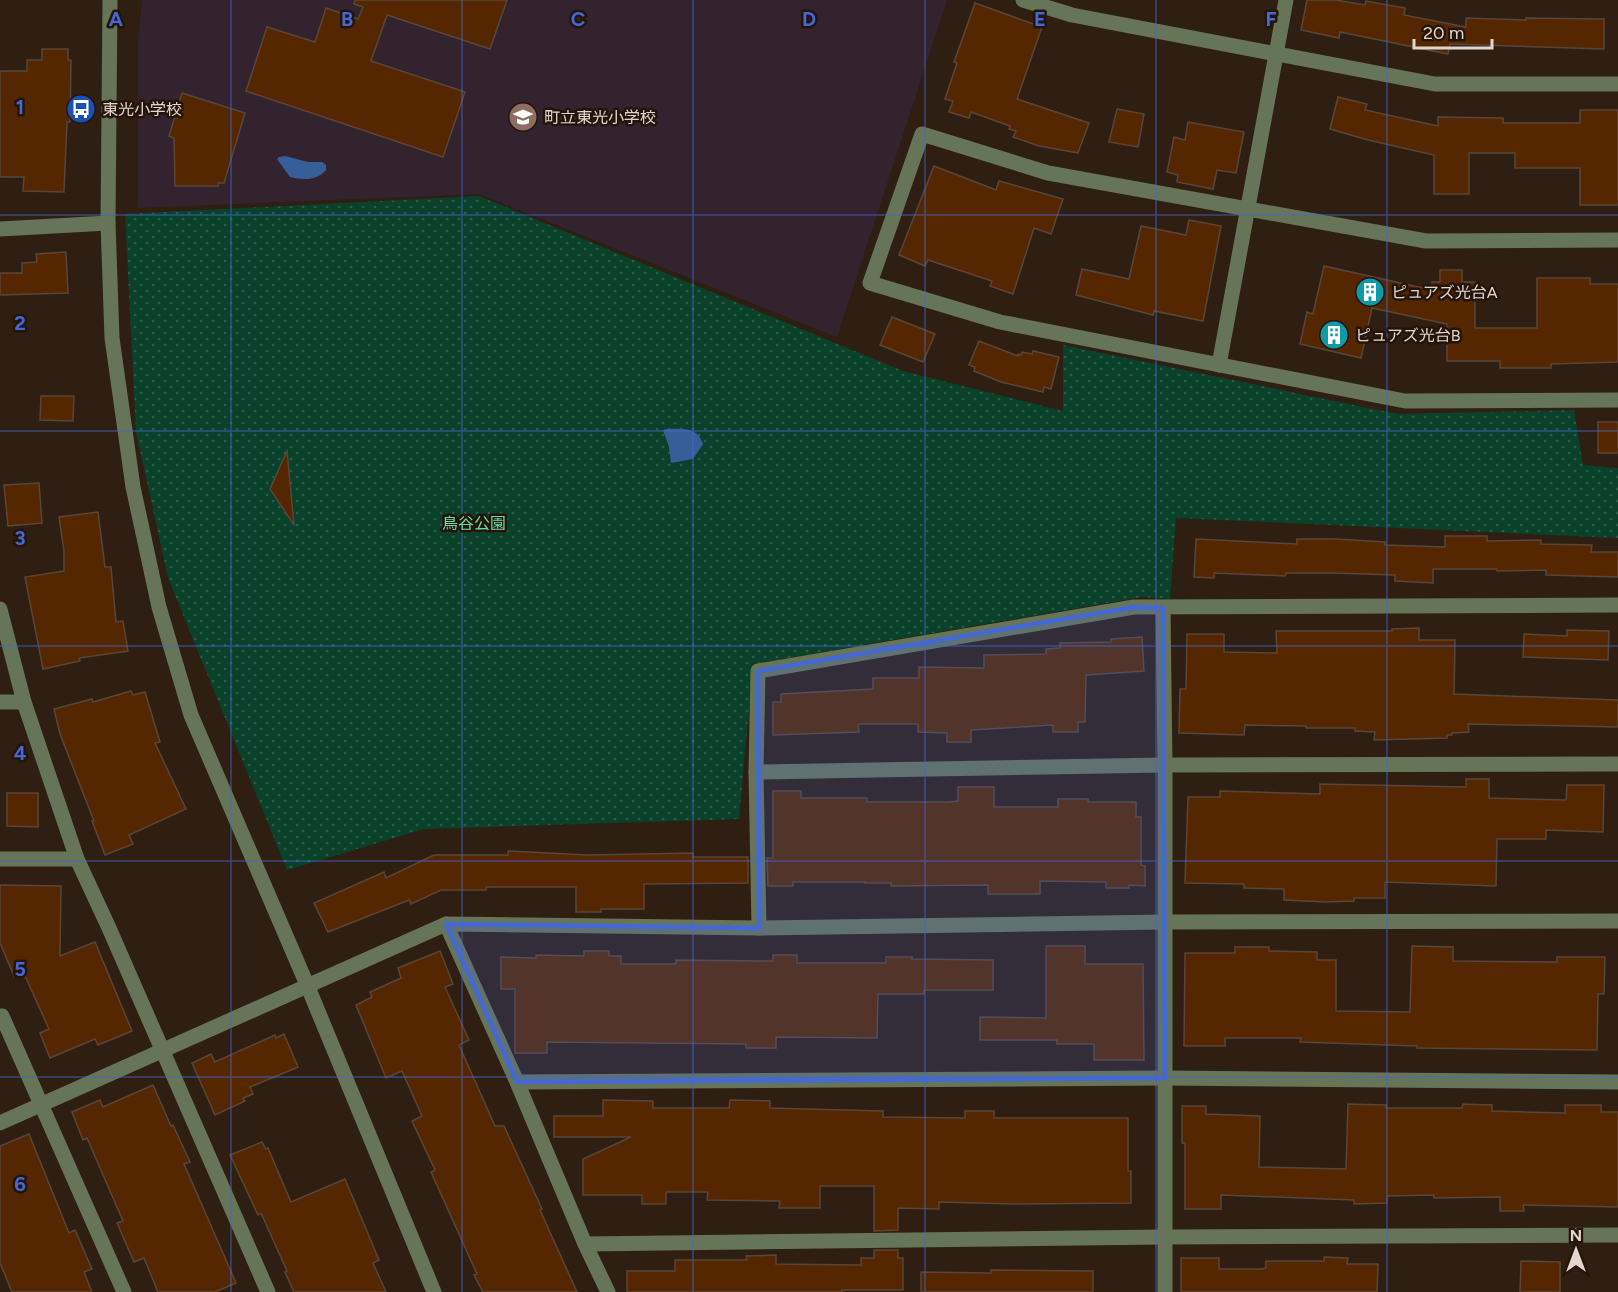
<svg xmlns="http://www.w3.org/2000/svg" width="1618" height="1292" font-family="Figtree,'Noto Sans JP',sans-serif">
<style>
.education{fill:#33232e}
.grass{fill:url(#grass-dots)}
.water{fill:#385e99}
.building{fill:#552700;stroke:#594639;stroke-width:1.5}
.lines{fill:none;stroke-linecap:round;stroke-linejoin:round}
.minor{stroke:#667457;stroke-width:15}
.marked{fill:#4469d6;fill-opacity:0.2;stroke:#4469d6;stroke-width:4.5;stroke-linejoin:round}
.grid{fill:none;stroke:#4469d6;stroke-width:1.5;stroke-opacity:0.55}
.labels{text-anchor:middle;dominant-baseline:central;stroke-width:5;stroke-linejoin:round;paint-order:stroke}
.poi-label{font-size:16px;fill:#e1d5cd;stroke:#251409;text-anchor:start}
.park-label{font-size:16px;fill:#65dfa9;stroke:#251409}
.grid-label{font-size:20px;text-anchor:middle;font-weight:bold;fill:#4469d6;stroke:#251409;stroke-width:5;stroke-linejoin:round;paint-order:stroke}
</style>
<defs>
<pattern id="grass-dots" width="8" height="8" patternUnits="userSpaceOnUse" patternTransform="scale(1.5)"><rect width="8" height="8" fill="#0a412b"/><path d="M2 2h.1M6 6h.1" fill="none" stroke="#2d5c49" stroke-width="1.8" stroke-linecap="round"/></pattern>
</defs>
<rect width="100%" height="100%" fill="#2f1e12"/>
<path class="education" d="M142 0H947L837 337 479 194 138 208V40Z"/>
<path class="grass" d="M479 196 903 371 1063 411V345L1398 414 1574 410 1583 465 1618 468V538L1176 518 1170 599 1142 597 753 664 739 819 424 829 287 870 168 578 136 432 125 214Z"/>
<g class="water">
<path d="M285 156 308 162H322L326 165V170C317 181 303 180 290 177L277 159 279 157Z"/>
<path d="M666 429C682 429 697 426 703 444L693 459 671 463 669 447 663 430Z"/>
</g>
<g class="building">
<path d="M355 0H507L490 49 387 15 371 61 465 92 443 157 246 91 267 27 315 42 326 8 358 19 363 7 354 4Z"/>
<path d="M1307 0H1336L1365 5 1366 1 1405 8 1404 15 1466 27V18L1526 20V18L1604 19V49L1450 44 1448 54 1340 32 1339 38 1301 30Z"/>
<path d="M975 3 1042 27 1017 99 1089 123 1078 153 1039 146 1013 137 1016 131 1009 129 1010 126 971 112 969 118 949 112 953 101 945 99 957 63 954 62Z"/>
<path d="M42 49H68V60H71L70 122H67L64 192 23 191 24 177H0V71H27V60H42Z"/>
<path d="M182 93 245 113 224 183H218V186H175L174 138 169 136Z"/>
<path d="M1338 97 1367 104 1365 110 1438 126V117L1503 118V123H1580V110H1618V205H1580V168H1515V153H1469V194H1434V155L1368 140 1330 129Z"/>
<path d="M1117 109 1144 114 1138 147 1109 142Z"/>
<path d="M1188 122 1244 132 1236 173 1217 170 1213 189 1177 182 1178 175 1167 172 1174 137 1185 140Z"/>
<path d="M934 166 996 190 999 181 1063 199 1051 234 1034 228 1013 294 990 286 992 281 928 260 925 266 899 255Z"/>
<path d="M1189 220 1221 226 1203 321 1154 311 1153 315 1076 295 1082 269 1129 279 1141 226 1186 235Z"/>
<path d="M66 252 68 293 0 295V273H22V263L37 262 36 254Z"/>
<path d="M1324 266 1432 290V282H1440V270H1462V282H1475V328H1537V278H1590V284H1618V362L1551 364V368H1500V361H1447V324L1372 308 1361 358 1300 344 1307 312 1313 314Z"/>
<path d="M892 317 935 334 923 362 880 345Z"/>
<path d="M979 341 1018 356V354L1021 355 1022 352 1032 354 1033 351 1059 357 1051 389 1044 387 1043 392 1001 382 974 371 975 367 969 365Z"/>
<path d="M41 396H74L73 421 40 420Z"/>
<rect x="1598" y="422" width="20" height="31"/>
<path d="M287 451 294 525 270 489Z"/>
<path d="M39 483 42 523 8 526 4 485Z"/>
<path d="M98 512 105 567H111L116 622 123 621 128 651 79 658 80 661 43 669 25 577 64 571V551L59 517Z"/>
<path d="M1445 536H1487V541L1541 540V544L1592 545 1591 552H1618V577L1546 575V570L1497 571V569H1433V583L1395 581V575L1332 573H1286L1285 576 1214 573V578L1194 577 1196 539 1297 544V539H1336L1385 542V545L1445 547Z"/>
<path d="M1419 628V640H1455L1454 694 1618 700V727L1468 724 1469 732 1452 733V735H1447V738L1374 740 1375 732 1355 731V728H1306V726L1245 725 1244 735 1179 733 1180 689H1186L1187 634H1224V652L1277 653 1276 631H1392V629Z"/>
<path d="M1567 630 1609 631 1608 660 1523 657 1524 634 1567 636Z"/>
<path d="M1142 637 1144 671 1086 675 1085 722H1078V732H1053V725L971 730V742H947V733L918 732V724H858L859 732 773 735V702H781V694L873 689V678H919V667L984 668V655L1046 654V649L1060 648V643L1111 642V639Z"/>
<path d="M131 691 133 695 145 692 160 742 155 743 186 809 129 835 133 844 105 855 92 821H94L60 734 54 709 92 699 93 702Z"/>
<path d="M1466 779H1489V798L1566 800 1567 785H1604L1603 832 1546 830V839H1497L1496 886 1385 882V898H1354V901L1326 902 1284 900V889L1244 888V884L1185 883 1188 797H1220V791L1320 794V784L1466 787Z"/>
<path d="M958 787H994V807H1058V799H1088V802H1136V817H1141V865L1145 866V886L1129 885V888H1106V882L1040 881V894H988V885L891 886V883H865V882H793V886H768L767 858H773V791H801V798H867V802H948L958 801Z"/>
<path d="M7 793H38V827L7 826Z"/>
<path d="M508 851 588 855 693 853V857H748V883L644 884V909H601V912H576V887H486V890H441L411 904 409 900 328 932 314 903 384 872 386 878 434 855H508Z"/>
<path d="M0 885 61 886 60 956 95 942 132 1031 98 1045 95 1039 50 1058 40 1033 49 1029 25 976H14L0 943Z"/>
<path d="M1046 946H1085V964H1143L1144 1060H1094V1044H1057V1040H980V1017L1046 1018Z"/>
<path d="M1412 946 1453 947V961L1557 962V957H1605L1604 994H1598L1597 1050 1417 1048V1046L1300 1042 1301 1038H1225V1046H1184L1185 953H1235V947H1269V951L1317 952V960H1336V1011L1410 1012Z"/>
<path d="M440 951 453 984 445 987 469 1040 459 1045 495 1126H504L542 1209 540 1210 577 1292H483L474 1275 477 1274 431 1172 435 1170 412 1121 422 1116 402 1071 386 1078 356 1005 372 997 370 992 401 978 398 968Z"/>
<path d="M584 951H609V956H621V964H676V960L773 961V955H797V963H886V957H912V959L993 960V990H924V994H878L877 1038 776 1037V1048H746V1044L547 1042V1053H515V989H501V957L536 958V955L584 956Z"/>
<path d="M284 1034 298 1067 250 1087 253 1094 243 1098 245 1101 215 1115 192 1063 211 1054 215 1062 275 1035 276 1038Z"/>
<path d="M153 1085 171 1126 173 1125 190 1162 184 1164 236 1283 215 1292H158L144 1258 134 1262 117 1223 123 1221 87 1138 83 1140 72 1112 100 1100 103 1107Z"/>
<path d="M603 1100 653 1101V1108H729L730 1100 770 1101V1108L883 1111V1117L965 1118V1111H994V1118H1128V1171H1131V1203L1014 1204 939 1202V1209L898 1208V1230L874 1231V1186H820V1208H779L780 1201 707 1200 708 1192H666V1204H642V1195H583V1159L631 1137H554V1116H603Z"/>
<path d="M1348 1104 1386 1105V1108H1462L1463 1104 1492 1105V1111L1565 1113V1105H1601V1112H1618V1207L1523 1205 1524 1211H1500V1197L1434 1198V1195L1387 1196V1203L1354 1204V1200L1221 1195V1209H1185V1143H1182V1106H1206V1114L1260 1116 1259 1167 1346 1169Z"/>
<path d="M29 1134 69 1233 75 1230 92 1269 84 1272 92 1292H12L0 1263V1146Z"/>
<path d="M262 1142 266 1149 268 1148 291 1202 345 1179 379 1260 373 1263 386 1292H294L285 1272 287 1271 261 1213 258 1215 230 1155Z"/>
<path d="M874 1250H898V1258H903V1290H842V1292H627V1271H675V1260H747L746 1256 776 1255V1264L861 1265V1258H874Z"/>
<path d="M1324 1257 1348 1258 1347 1264H1378L1377 1292H1181V1258H1219V1269H1262L1266 1268V1261H1324Z"/>
<path d="M1521 1261 1560 1262V1292H1520Z"/>
<path d="M991 1270 1093 1271V1292H921V1272L991 1273Z"/>
</g>
<g class="lines">
<g class="minor">
<path d="M110 0 108 223 112 338 133 487 159 607 191 715 308 987 434 1292"/>
<path d="M1023 0 1072 15 1435 84H1618"/>
<path d="M0 229 108 223"/>
<path d="M1618 240 1426 241 1048 173 922 134 870 283 1000 322 1405 401 1618 400"/>
<path d="M1219 365 1286 0"/>
<path d="M1163 608 1165 765V1292"/>
<path d="M0 609 24 702 77 859 109 928 268 1292"/>
<path d="M0 702H24"/>
<path d="M756 772 1165 765 1618 764"/>
<path d="M0 859H77"/>
<path d="M446 924 517 1082 585 1244 608 1292"/>
<path d="M759 928 756 772 758 671 1134 607 1618 605"/>
<path d="M0 1016H2L124 1292"/>
<path d="M517 1082 1165 1078 1618 1082"/>
<path d="M0 1123 446 924 759 928 1165 922 1618 921"/>
<path d="M585 1244 1164 1237 1618 1235"/>
</g>
</g>
<path class="marked" d="M1134 607 1163 608 1165 1078 517 1082 446 924 759 928 758 671Z"/>
<path class="grid" d="M231 0V1292M462 0V1292M693 0V1292M925 0V1292M1156 0V1292M1387 0V1292M0 215H1618M0 431H1618M0 646H1618M0 861H1618M0 1077H1618"/>
<defs>
<g id="bus-disc" transform="scale(1.5)"><circle r="9.5" fill="#1a4fb4" stroke="#251409"/><path d="M-5-6H5V4H4V6H2V4H-2V6H-4V4H-5ZM-3.5-4V0h7V-4ZM-3.5 1.2v1.5H-2V1.2ZM2 1.2v1.5H3.5V1.2Z" fill="#fff"/></g>
<g id="school-disc" transform="scale(1.5)"><circle r="9.5" fill="#8d6e63" stroke="#251409"/><path d="M0-5L7-2L0 1L-7-2ZM-4 1L0 2.5L4 1V4Q0 6-4 4Z" fill="#fff"/></g>
<g id="building-disc" transform="scale(1.5)"><circle r="9.5" fill="#0f9aa8" stroke="#251409"/><path d="M-4-6H4V6H1V3H-1V6H-4ZM-2.5-4.3h1.7v1.8h-1.7ZM.8-4.3h1.7v1.8H.8ZM-2.5-1h1.7V.8h-1.7ZM.8-1h1.7V.8H.8Z" fill="#fff"/></g>
</defs>
<g fill-rule="evenodd">
<use href="#bus-disc" x="81" y="109"/>
<use href="#school-disc" x="523" y="117"/>
<use href="#building-disc" x="1370" y="292"/>
<use href="#building-disc" x="1334" y="335"/>
</g>
<g class="labels">
<g class="poi-label">
<text x="102" y="109">東光小学校</text>
<text x="544" y="117">町立東光小学校</text>
<text x="1391" y="292">ピュアズ光台A</text>
<text x="1355" y="335">ピュアズ光台B</text>
</g>
<g class="park-label">
<text x="474" y="523">鳥谷公園</text>
</g>
</g>
<g class="grid-label">
<text x="116" y="26">A</text>
<text x="347" y="26">B</text>
<text x="578" y="26">C</text>
<text x="809" y="26">D</text>
<text x="1040" y="26">E</text>
<text x="1271" y="26">F</text>
<text x="20" y="114">1</text>
<text x="20" y="330">2</text>
<text x="20" y="545">3</text>
<text x="20" y="760">4</text>
<text x="20" y="976">5</text>
<text x="20" y="1191">6</text>
</g>
<g transform="translate(1576 1250)" stroke="#251409" stroke-width="4.5" paint-order="stroke">
<path d="M0-4.5L10 22L0 15L-10 22Z" fill="#e1d5cd"/>
<text y="-9" font-size="16" font-weight="bold" text-anchor="middle" fill="#e1d5cd">N</text>
</g>
<path d="M1414 39v9h78v-9" fill="none" stroke="#e1d5cd" stroke-width="3"/>
<text x="1423" y="39" font-size="18" fill="#e1d5cd" stroke="#251409" stroke-width="4.5" paint-order="stroke">20 m</text>
</svg>
